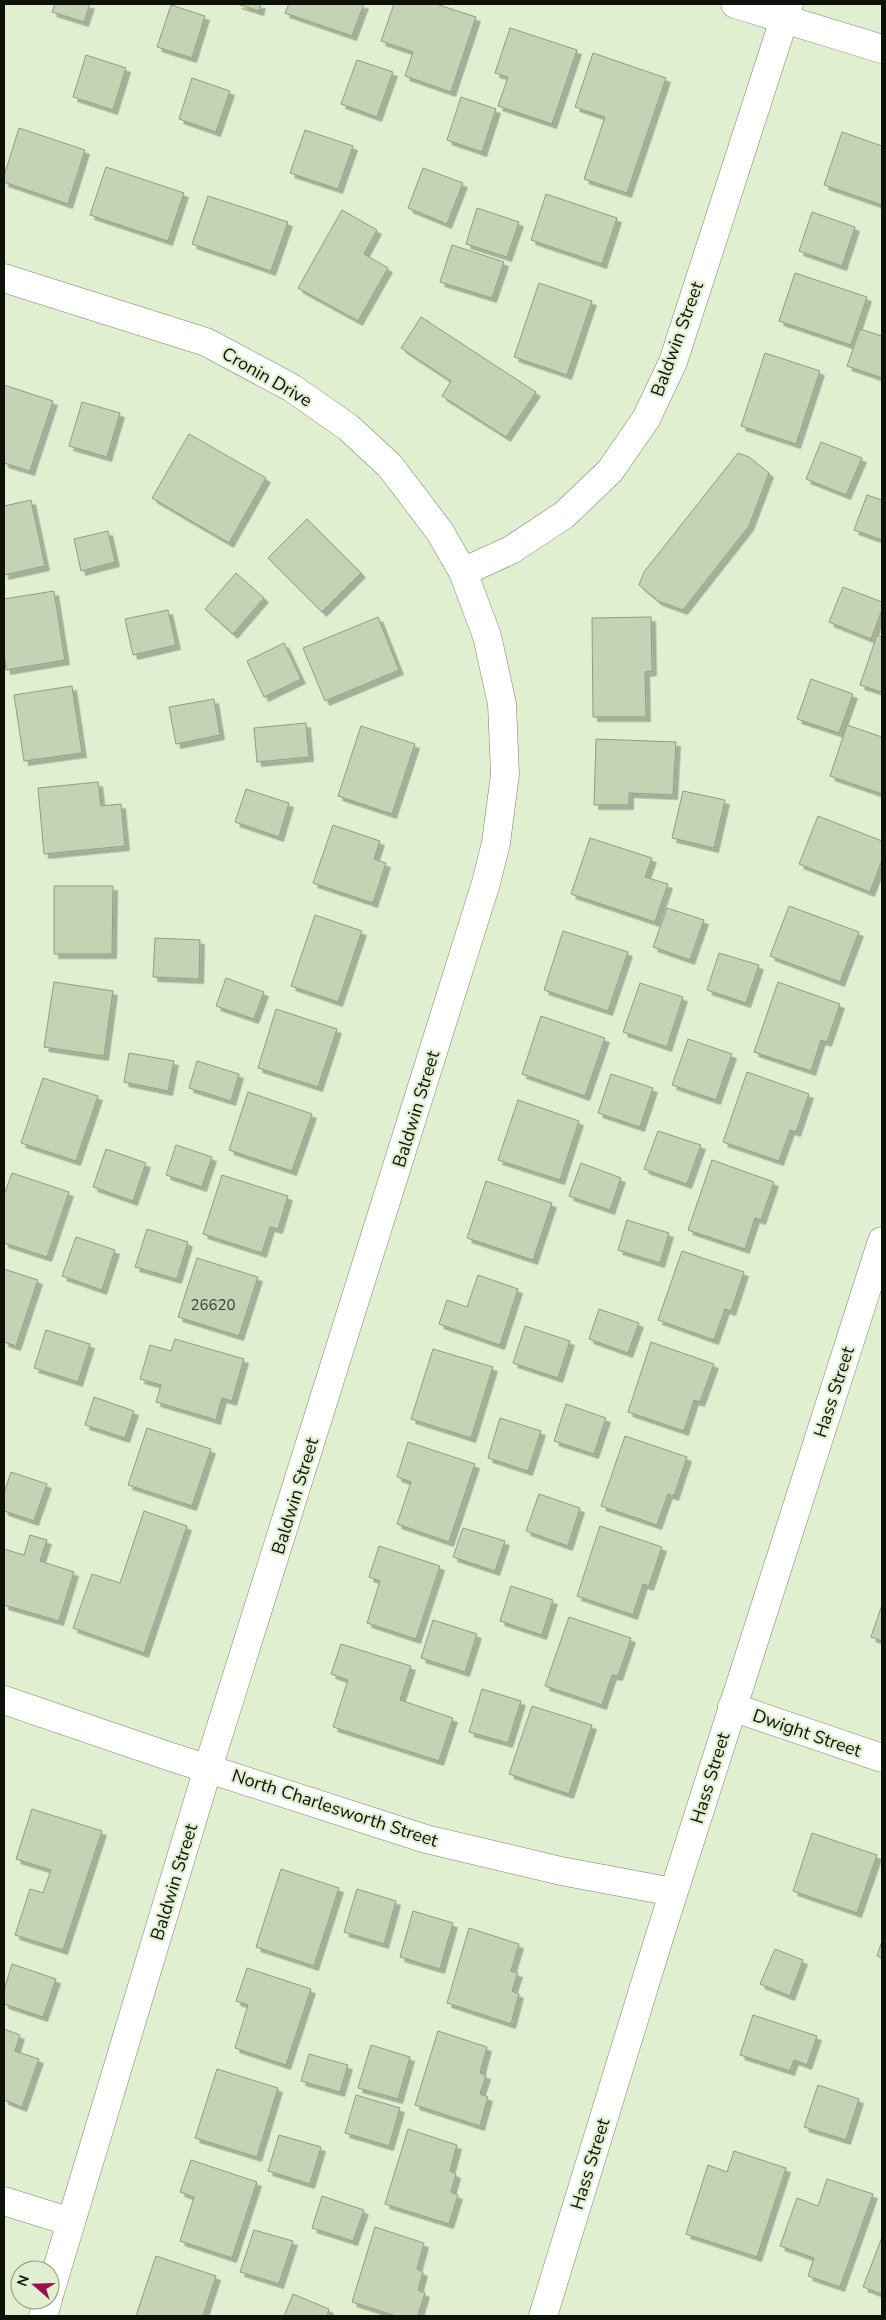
<svg xmlns="http://www.w3.org/2000/svg" width="886" height="2320" font-family="'Nunito Sans',sans-serif">
<style>
.building{fill:#c4d3b4;stroke:#8f9d80;filter:url(#shadow)}
.lines{fill:none;stroke-linecap:round;stroke-linejoin:round}
.minor-casing{stroke:#788669;stroke-width:29}
.minor{stroke:#fff;stroke-width:28}
.labels{text-anchor:middle;dominant-baseline:central;stroke-width:4.5;stroke-linejoin:round;paint-order:stroke}
.number-label{font-size:15px;fill:#3b4233}
.street-label{font-size:18px;fill:#0d1208;stroke:#e0efd0}
</style>
<defs>
<filter id="shadow"><feDropShadow dx="4.5" dy="4.5" stdDeviation="0" flood-color="#0004"/></filter>
</defs>
<rect width="100%" height="100%" fill="#e0efd0"/>
<g class="building">
<path d="M55 4H90L84 22 52 12Z"/>
<path d="M237 4H261L259 11Z"/>
<path d="M289 4H364L352 36 285 13Z"/>
<path d="M394 4H436L476 17 451 92 405 76 413 52 381 41Z"/>
<path d="M171 5 205 16 192 58 157 47Z"/>
<path d="M510 28 577 50 552 124 498 106 508 77 495 73Z"/>
<path d="M593 53 666 78 627 193 584 179 605 117 575 107Z"/>
<path d="M86 55 126 68 113 110 73 97Z"/>
<path d="M357 60 393 72 377 117 341 104Z"/>
<path d="M192 78 230 91 216 132 179 119Z"/>
<path d="M461 97 496 109 482 152 447 140Z"/>
<path d="M19 128 85 150 68 204 4 182V176Z"/>
<path d="M305 130 353 146 338 189 290 173Z"/>
<path d="M842 132 882 146V205L824 185Z"/>
<path d="M106 167 184 193 168 241 90 215Z"/>
<path d="M423 168 463 183 447 224 408 208Z"/>
<path d="M546 194 617 218 602 264 531 240Z"/>
<path d="M208 196 288 222 271 271 192 244Z"/>
<path d="M477 208 519 222 507 257 466 244Z"/>
<path d="M342 210 377 230 364 254 388 268 358 321 298 288Z"/>
<path d="M812 212 855 227 842 266 799 251Z"/>
<path d="M452 245 504 262 492 298 440 282Z"/>
<path d="M795 273 867 297 851 345 779 321Z"/>
<path d="M539 283 592 301 567 375 514 357Z"/>
<path d="M421 317 536 392 506 437 442 396 451 381 401 348Z"/>
<path d="M860 329 882 336V378L847 366Z"/>
<path d="M765 353 820 371 796 444 741 426Z"/>
<path d="M4 385 53 401 30 471 4 463Z"/>
<path d="M82 402 120 413 107 457 69 446Z"/>
<path d="M189 434 266 478 229 543 152 498Z"/>
<path d="M821 442 862 458 846 495 806 479Z"/>
<path d="M738 453 749 457 769 473 749 526 683 610 658 601 639 585 644 572Z"/>
<path d="M867 495 882 500V540L854 530Z"/>
<path d="M31 500 45 566 4 575V506Z"/>
<path d="M307 519 361 573 322 612 268 558Z"/>
<path d="M108 531 115 562 81 571 74 539Z"/>
<path d="M236 573 264 598 233 634 205 609Z"/>
<path d="M843 587 882 602V610L871 639 829 622Z"/>
<path d="M54 591 65 660 6 670 4 652V599Z"/>
<path d="M168 610 176 645 133 655 125 619Z"/>
<path d="M378 617 399 670 325 701 303 648Z"/>
<path d="M651 617 652 671 645 672 646 717H593L592 618Z"/>
<path d="M877 635 882 637V692L860 685Z"/>
<path d="M284 643 301 679 264 697 247 661Z"/>
<path d="M811 679 853 694 839 733 797 719Z"/>
<path d="M72 686 82 753 24 761 14 695Z"/>
<path d="M214 699 220 735 176 744 169 707Z"/>
<path d="M306 723 309 757 257 762 254 728Z"/>
<path d="M847 725 882 737V794L830 776Z"/>
<path d="M361 726 415 744 392 814 338 796Z"/>
<path d="M596 739 676 742 673 795 629 793V805H594Z"/>
<path d="M98 782 101 806 121 804 125 846 44 854 38 788Z"/>
<path d="M246 789 289 803 279 837 235 822Z"/>
<path d="M683 791 725 800 714 848 672 838Z"/>
<path d="M818 816 882 841V860L870 892 799 864Z"/>
<path d="M333 825 380 841 374 859 386 863 373 903 313 883Z"/>
<path d="M590 838 652 858 645 877 668 884 655 922 571 894Z"/>
<path d="M54 886H113L112 954H54Z"/>
<path d="M789 906 859 932 840 982 770 956Z"/>
<path d="M667 908 704 920 690 960 653 947Z"/>
<path d="M315 915 362 931 338 1002 291 986Z"/>
<path d="M563 931 628 952 608 1011 544 990Z"/>
<path d="M155 938 200 940 199 979 153 977Z"/>
<path d="M719 953 759 965 746 1003 707 990Z"/>
<path d="M226 978 264 992 254 1019 216 1006Z"/>
<path d="M54 982 113 991 104 1056 44 1047Z"/>
<path d="M778 982 840 1004 827 1042 821 1040 811 1071 754 1052Z"/>
<path d="M640 983 683 997 667 1047 623 1032Z"/>
<path d="M276 1009 337 1029 318 1087 258 1068Z"/>
<path d="M541 1016 605 1038 585 1096 522 1074Z"/>
<path d="M688 1039 732 1054 716 1100 672 1085Z"/>
<path d="M129 1053 174 1061 168 1091 124 1082Z"/>
<path d="M197 1061 239 1074 231 1101 189 1088Z"/>
<path d="M747 1072 809 1094 796 1132 790 1130 779 1161 723 1142Z"/>
<path d="M611 1074 653 1088 640 1127 598 1113Z"/>
<path d="M43 1078 98 1096 76 1161 21 1143Z"/>
<path d="M248 1092 312 1114 292 1171 229 1150Z"/>
<path d="M518 1100 579 1121 560 1180 498 1160Z"/>
<path d="M658 1131 701 1145 687 1184 644 1169Z"/>
<path d="M176 1145 212 1157 202 1187 166 1175Z"/>
<path d="M106 1149 146 1163 133 1201 93 1187Z"/>
<path d="M712 1160 774 1182 761 1220 755 1218 745 1249 688 1230Z"/>
<path d="M581 1163 621 1178 610 1210 569 1196Z"/>
<path d="M12 1173 69 1192 47 1257 4 1243V1195Z"/>
<path d="M222 1175 288 1196 278 1229 270 1227 262 1253 203 1234Z"/>
<path d="M486 1181 552 1203 533 1260 467 1238Z"/>
<path d="M627 1220 669 1233 660 1263 618 1250Z"/>
<path d="M147 1229 188 1242 177 1279 135 1267Z"/>
<path d="M76 1237 115 1250 102 1290 62 1276Z"/>
<path d="M682 1251 744 1272 731 1311 725 1309 714 1340 658 1320Z"/>
<path d="M197 1258 258 1277 239 1336 178 1317Z"/>
<path d="M4 1269 38 1280 16 1346 4 1342Z"/>
<path d="M478 1275 518 1289 500 1345 439 1324 447 1300 467 1307Z"/>
<path d="M599 1309 639 1323 628 1353 589 1339Z"/>
<path d="M525 1326 570 1341 558 1378 513 1363Z"/>
<path d="M46 1330 90 1344 78 1382 34 1368Z"/>
<path d="M175 1339 244 1359 232 1401 222 1398 216 1420 156 1402 161 1385 140 1379 150 1345 171 1351Z"/>
<path d="M651 1342 714 1364 700 1402 694 1400 684 1431 628 1412Z"/>
<path d="M433 1349 493 1367 471 1438 411 1419Z"/>
<path d="M94 1397 134 1411 125 1438 85 1425Z"/>
<path d="M566 1404 606 1418 594 1454 554 1441Z"/>
<path d="M500 1418 541 1431 528 1471 488 1458Z"/>
<path d="M147 1428 211 1449 192 1506 128 1485Z"/>
<path d="M625 1436 687 1457 674 1496 668 1494 657 1525 601 1506Z"/>
<path d="M408 1442 475 1464 449 1542 397 1524 411 1482 397 1477Z"/>
<path d="M11 1472 47 1484 34 1521 4 1511V1493Z"/>
<path d="M539 1494 580 1508 568 1546 526 1531Z"/>
<path d="M144 1511 187 1526 144 1653 73 1628 92 1574 120 1583Z"/>
<path d="M600 1526 662 1547 649 1586 643 1584 633 1615 577 1596Z"/>
<path d="M463 1528 505 1541 495 1571 453 1557Z"/>
<path d="M30 1535 47 1540 40 1561 74 1572 59 1621 4 1605V1549L24 1555Z"/>
<path d="M379 1546 440 1566 416 1639 367 1623 380 1581 369 1577Z"/>
<path d="M511 1586 553 1600 542 1635 500 1621Z"/>
<path d="M882 1605V1641L871 1637Z"/>
<path d="M569 1617 631 1638 618 1676 612 1675 602 1705 545 1686Z"/>
<path d="M433 1620 477 1634 465 1672 421 1658Z"/>
<path d="M341 1644 411 1666 400 1700 453 1718 439 1761 333 1727 348 1680 331 1674Z"/>
<path d="M482 1689 521 1701 508 1743 469 1732Z"/>
<path d="M532 1706 592 1725 569 1794 509 1774Z"/>
<path d="M32 1809 102 1831 63 1950 15 1935 30 1889 43 1893 51 1870 16 1859Z"/>
<path d="M812 1833 877 1855 857 1913 793 1891Z"/>
<path d="M281 1869 339 1888 314 1966 256 1947Z"/>
<path d="M357 1889 396 1901 384 1944 344 1932Z"/>
<path d="M413 1911 453 1923 440 1969 400 1957Z"/>
<path d="M469 1928 519 1944 511 1971 518 1973 512 1991 519 1994 511 2024 447 2003Z"/>
<path d="M882 1941V1958L877 1956Z"/>
<path d="M775 1949 803 1960 790 1996 760 1984Z"/>
<path d="M12 1964 56 1979 43 2017 4 2004V1990Z"/>
<path d="M247 1968 311 1989 286 2065 235 2048 248 2005 236 2001Z"/>
<path d="M753 2015 817 2036 807 2065 794 2060 790 2071 740 2055Z"/>
<path d="M4 2029 20 2035 15 2051 39 2059 22 2107 4 2100Z"/>
<path d="M438 2031 487 2047 480 2073 486 2075 480 2094 488 2097 480 2126 415 2105Z"/>
<path d="M371 2045 410 2057 398 2099 358 2088Z"/>
<path d="M309 2054 348 2065 340 2092 301 2081Z"/>
<path d="M217 2069 278 2088 257 2157 195 2138Z"/>
<path d="M818 2085 859 2099 846 2140 804 2127Z"/>
<path d="M356 2095 400 2108 389 2146 345 2133Z"/>
<path d="M408 2129 457 2145 450 2171 456 2174 451 2192 458 2195 449 2224 385 2204Z"/>
<path d="M279 2135 321 2147 310 2184 268 2171Z"/>
<path d="M734 2151 786 2168 757 2257 686 2234 708 2165 727 2172Z"/>
<path d="M191 2160 257 2182 232 2258 180 2241 194 2197 180 2192Z"/>
<path d="M827 2179 873 2194 840 2287 808 2276 814 2258 780 2246 797 2198 818 2206Z"/>
<path d="M322 2196 364 2210 353 2241 312 2228Z"/>
<path d="M375 2227 424 2243 417 2269 423 2272 418 2290 425 2293 418 2316H396L352 2302Z"/>
<path d="M254 2230 293 2241 279 2284 240 2272Z"/>
<path d="M882 2237V2294L863 2287Z"/>
<path d="M156 2256 216 2276 203 2316H136Z"/>
<path d="M293 2294 329 2309 327 2316H284Z"/>
</g>
<g class="lines">
<g class="minor-casing">
<g id="minor">
<path d="M735 4 882 49"/>
<path d="M4 278 206 342 292 388 349 428 390 466 440 532 463 572 487 636 502 704 505 774 496 843 486 883 208 1768 50 2292"/>
<path d="M463 572 511 550 564 515 610 471 646 419 673 362 789 4"/>
<path d="M4 1700 165 1755 426 1839 561 1871 673 1892"/>
<path d="M732 1707 882 1758"/>
<path d="M4 2201 71 2222"/>
<path d="M43 2316 48 2300"/>
<path d="M543 2316 660 1935 882 1241"/>
</g>
</g>
<use href="#minor" class="minor"/>
</g>
<g class="labels">
<g class="number-label">
<text x="213" y="1305">26620</text>
</g>
<g class="street-label">
<text transform="translate(677 339) rotate(-70)">Baldwin Street</text>
<text transform="translate(267 377) rotate(30)">Cronin Drive</text>
<text transform="translate(416 1109) rotate(-73)">Baldwin Street</text>
<text transform="translate(834 1392) rotate(-72)">Hass Street</text>
<text transform="translate(295 1496) rotate(-73)">Baldwin Street</text>
<text transform="translate(807 1733) rotate(19)">Dwight Street</text>
<text transform="translate(710 1778) rotate(-73)">Hass Street</text>
<text transform="translate(335 1808) rotate(18)">North Charlesworth Street</text>
<text transform="translate(174 1882) rotate(-73)">Baldwin Street</text>
<text transform="translate(590 2164) rotate(-73)">Hass Street</text>
</g>
</g>
<rect width="886" height="2320" fill="none" stroke="#0d1208" stroke-width="10"/>
<g transform="translate(35 2285) rotate(290)"><circle r="24" fill="#e0efd0" stroke="#8c9780"/>
<path d="M0-4L9 19L0 12L-9 19Z" fill="#a10c50"/>
<text y="-8" font-size="14" font-weight="bold" text-anchor="middle" fill="#0d1208">N</text>
</g>
</svg>
